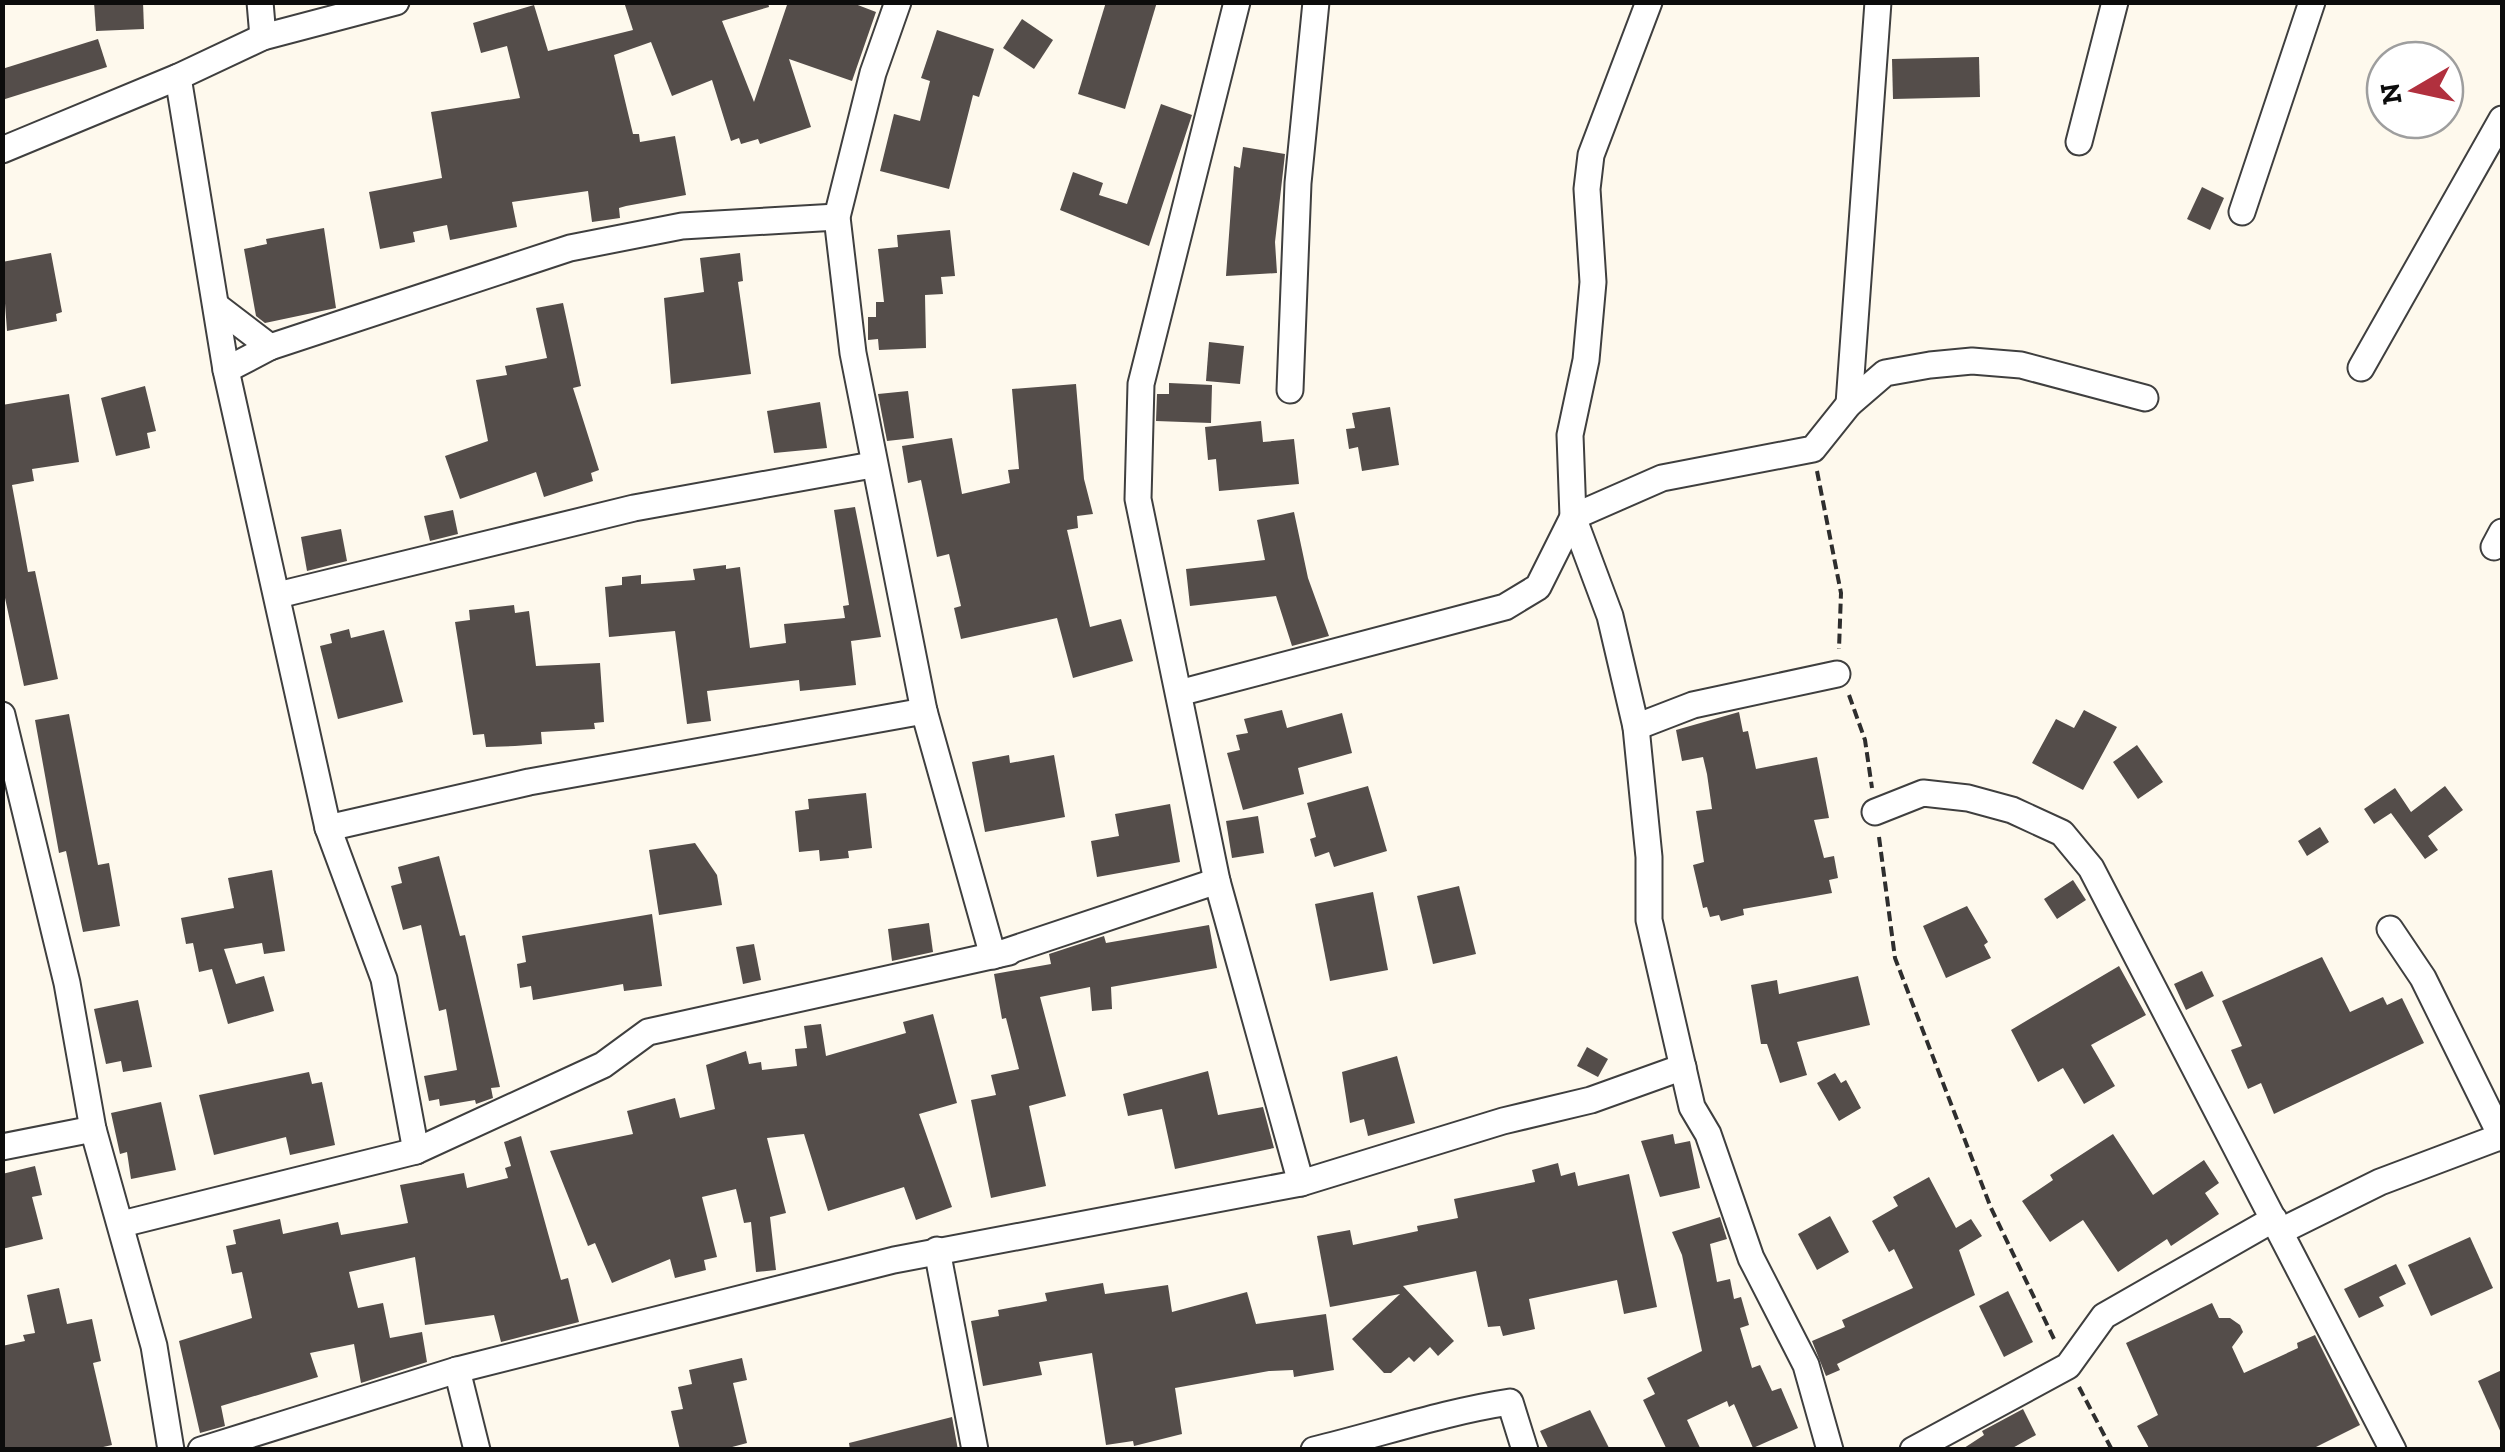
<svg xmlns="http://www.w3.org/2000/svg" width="2505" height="1452" font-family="'Zilla Slab',serif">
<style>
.building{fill:#544d4a}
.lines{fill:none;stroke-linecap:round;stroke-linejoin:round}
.minor-casing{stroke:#3f3f3f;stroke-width:29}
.path{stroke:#2e2e2e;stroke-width:4;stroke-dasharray:10 5;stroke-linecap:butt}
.minor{stroke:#fff;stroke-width:25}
</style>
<rect width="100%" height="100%" fill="#fef9ed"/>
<g class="building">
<path d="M94 2H143L144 29 96 31Z"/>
<path d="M624 2H768L769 7 722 21 754 102 788 2H850L876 12 852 81 789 59 811 127 760 144 758 139 741 144 739 138 731 141 712 80 672 96 651 42 614 55 633 134H639L640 142 675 136 686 195 626 206 619 208 620 218 592 222 588 191 512 202 517 227 450 240 447 225 413 232 415 242 380 249 369 192 442 178 431 112 520 98 507 46 481 53 473 23 534 5 548 51 633 30Z"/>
<path d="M1106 2H1157L1125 109 1078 94Z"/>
<path d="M1022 19 1053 40 1034 69 1003 48Z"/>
<path d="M937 30 994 49 979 97 973 95 949 189 880 171 894 114 920 121 930 81 921 78Z"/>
<path d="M98 39 107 67 2 100V69Z"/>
<path d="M1979 57 1980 97 1893 99 1892 59Z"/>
<path d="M1161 104 1192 115 1149 246 1060 210 1073 172 1103 183 1099 195 1127 204Z"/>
<path d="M1243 147 1285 154 1275 242 1277 273 1226 276 1234 166 1240 168Z"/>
<path d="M2202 187 2224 198 2210 230 2187 219Z"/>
<path d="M324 228 336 308 265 323 256 316 244 249 267 244 266 239Z"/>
<path d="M950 230 955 276 941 277 943 294 925 295 926 348 879 350 878 339 868 340V317H876V302H884L878 249 898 247 897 235Z"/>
<path d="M51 253 62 312 56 314 57 321 7 331 2 262Z"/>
<path d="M740 253 743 281 738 282 751 374 671 384 664 298 704 292 700 258Z"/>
<path d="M563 303 581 386 573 388 599 470 591 473 593 481 544 497 536 472 460 499 445 456 488 441 476 380 507 375 505 366 547 358 536 308Z"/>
<path d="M1209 342 1244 346 1240 384 1206 381Z"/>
<path d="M1169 383 1212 385 1211 423 1156 421 1157 394H1169Z"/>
<path d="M1076 384 1084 479 1093 514 1077 516 1078 528 1067 530 1090 627 1121 619 1133 661 1073 678 1057 618 961 639 954 608 961 606 949 554 937 557 921 480 908 483 902 446 952 438 962 494 1010 483 1008 470 1019 469 1012 389Z"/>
<path d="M145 386 156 431 147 433 150 448 116 456 101 398Z"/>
<path d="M908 391 914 438 887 441 878 394Z"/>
<path d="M69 394 79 462 32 469 34 481 12 485 28 572 35 571 58 679 24 686 2 584V405Z"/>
<path d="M820 402 827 448 774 453 767 411Z"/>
<path d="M1390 407 1399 465 1362 471 1358 447 1349 449 1346 429 1355 428 1352 413Z"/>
<path d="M1261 421 1263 442 1294 439 1299 484 1219 491 1216 459 1208 460 1205 427Z"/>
<path d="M855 507 881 637 851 641 856 685 800 691 799 680 707 691 711 721 687 724 675 631 609 637 605 587 622 585V577L641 575V584L695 580 693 569 726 565V569L740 567 750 648 786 643 784 624 845 618 843 606 849 605 834 510Z"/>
<path d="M453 510 458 534 430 541 424 516Z"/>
<path d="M1294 512 1308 578 1329 636 1292 646 1276 596 1190 606 1186 569 1265 560 1257 520Z"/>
<path d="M341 529 347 561 307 571 301 537Z"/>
<path d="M514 605 515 613 529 611 536 666 600 663 604 722 594 723 595 729 541 732 542 744 515 746 486 747 484 734 473 735 455 622 470 620 469 610Z"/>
<path d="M349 629 351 638 384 630 403 702 338 719 320 646 332 643 330 634Z"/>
<path d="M1282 710 1287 728 1342 713 1352 753 1298 768 1304 794 1243 810 1227 753 1240 750 1236 735 1248 733 1244 719Z"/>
<path d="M2084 710 2117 727 2083 790 2032 763 2056 719 2074 728Z"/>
<path d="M1739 712 1743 732 1748 731 1756 769 1817 757 1829 818 1814 820 1824 858 1834 856 1838 878 1829 880 1832 893 1743 909 1744 915 1721 921 1719 915 1710 917 1707 907 1703 908 1693 865 1704 862 1696 811 1712 809 1707 774 1703 757 1682 761 1676 730Z"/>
<path d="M69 714 98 865 109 863 120 926 83 932 66 851 59 853 35 720Z"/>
<path d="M2137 745 2163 782 2138 799 2113 762Z"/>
<path d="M1009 755 1010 763 1054 755 1065 817 985 832 972 762Z"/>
<path d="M1368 786 1387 851 1334 867 1329 852 1315 857 1310 839 1316 837 1307 803Z"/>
<path d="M2445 786 2463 810 2428 836 2438 850 2425 859 2391 813 2374 824 2364 809 2395 788 2411 812Z"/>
<path d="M866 793 872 848 848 851 849 858 820 861 819 850 799 852 795 811 809 809 808 799Z"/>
<path d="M1170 804 1180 862 1097 877 1091 841 1119 836 1115 814Z"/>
<path d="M1258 816 1264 853 1232 858 1226 821Z"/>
<path d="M2320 827 2329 842 2307 856 2298 841Z"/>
<path d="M695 843 717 875 722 905 659 915 649 850Z"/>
<path d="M439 856 460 936 465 935 500 1087 491 1088 493 1098 476 1104 475 1100 440 1106 439 1099 429 1101 424 1076 457 1070 446 1009 439 1011 421 925 403 930 391 886 402 883 398 867Z"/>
<path d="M272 870 285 951 264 954 262 943 224 949 236 984 264 976 274 1011 228 1024 212 969 199 972 193 943 186 944 181 918 234 908 228 878Z"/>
<path d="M2073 880 2086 900 2057 919 2044 899Z"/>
<path d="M1459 886 1476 954 1433 964 1417 896Z"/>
<path d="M1373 892 1388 970 1330 981 1315 904Z"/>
<path d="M1967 906 1988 942 1984 945 1991 958 1946 978 1923 926Z"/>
<path d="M652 914 662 986 624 991 623 984 533 1000 531 986 520 988 517 964 526 962 522 936Z"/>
<path d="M929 923 933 952 892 961 888 929Z"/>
<path d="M1209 925 1217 968 1111 987 1112 1009 1092 1011 1090 987 1040 997 1066 1096 1029 1106 1046 1186 991 1198 971 1100 996 1095 991 1075 1019 1069 1006 1018 1002 1019 994 974 1051 964 1049 954 1104 936 1106 943Z"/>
<path d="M754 944 761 980 743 984 736 947Z"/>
<path d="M2322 957 2350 1012 2383 997 2387 1005 2402 998 2424 1043 2274 1114 2261 1083 2248 1089 2231 1050 2242 1046 2222 1001Z"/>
<path d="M2119 966 2146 1015 2091 1045 2115 1086 2084 1104 2063 1068 2038 1082 2011 1030Z"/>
<path d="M2202 971 2214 996 2186 1010 2174 984Z"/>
<path d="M1858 976 1870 1025 1797 1042 1807 1075 1780 1083 1767 1044H1761L1751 985 1777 980 1779 994Z"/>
<path d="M138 1000 152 1067 123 1072 121 1061 106 1064 94 1009Z"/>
<path d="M933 1014 957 1103 919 1114 952 1207 916 1220 904 1187 828 1211 804 1134 767 1138 786 1213 770 1217 776 1270 756 1272 751 1222 744 1223 736 1189 702 1197 717 1257 704 1260 706 1270 675 1278 670 1259 612 1283 595 1243 588 1246 550 1151 633 1134 627 1111 675 1098 680 1118 715 1109 706 1065 746 1051 749 1064 761 1062 762 1070 797 1066 795 1049 807 1048 804 1026 821 1024 826 1056 906 1033 903 1022Z"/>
<path d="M1587 1047 1608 1059 1598 1077 1577 1066Z"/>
<path d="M1397 1056 1415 1123 1368 1136 1364 1119 1350 1123 1342 1072Z"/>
<path d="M1208 1071 1218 1115 1263 1107 1274 1148 1175 1169 1162 1109 1128 1116 1123 1094Z"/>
<path d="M309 1072 312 1084 322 1082 335 1145 290 1155 286 1137 214 1155 199 1095Z"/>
<path d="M1835 1073 1841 1083 1846 1080 1861 1108 1839 1121 1817 1083Z"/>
<path d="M161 1102 176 1170 131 1179 127 1152 120 1154 111 1113Z"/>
<path d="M1673 1134 1675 1144 1690 1141 1700 1188 1660 1197 1641 1141Z"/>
<path d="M2113 1134 2153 1195 2204 1160 2219 1183 2205 1193 2219 1214 2171 1246 2167 1239 2118 1272 2083 1220 2050 1242 2022 1201 2053 1180 2050 1175Z"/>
<path d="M521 1136 561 1280 568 1278 579 1322 501 1342 494 1315 425 1325 415 1257 349 1272 358 1308 383 1303 390 1338 422 1332 427 1362 361 1383 354 1344 310 1353 318 1377 221 1406 225 1426 200 1433 179 1341 252 1318 242 1272 232 1274 226 1246 236 1244 233 1230 280 1219 283 1234 338 1222 341 1235 408 1223 400 1185 464 1173 467 1188 508 1178 505 1168 511 1166 504 1142Z"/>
<path d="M1558 1163 1561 1176 1575 1172 1578 1186 1629 1174 1657 1307 1624 1314 1617 1280 1529 1299 1535 1329 1503 1336 1500 1326 1488 1327 1476 1271 1403 1286 1454 1341 1438 1356 1430 1347 1414 1362 1409 1357 1391 1373H1384L1352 1339 1400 1294 1330 1307 1317 1236 1350 1230 1353 1245 1418 1231 1417 1226 1458 1218 1454 1199 1535 1182 1532 1170Z"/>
<path d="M35 1166 42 1195 32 1197 43 1239 2 1249V1174Z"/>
<path d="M1929 1177 1956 1228 1971 1219 1982 1236 1959 1250 1975 1295 1837 1364 1840 1370 1826 1376 1812 1341 1845 1327 1842 1320 1913 1288 1894 1249 1889 1252 1872 1221 1898 1206 1893 1197Z"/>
<path d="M1830 1216 1849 1252 1817 1270 1798 1234Z"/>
<path d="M1720 1217 1727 1239 1710 1244 1717 1282 1730 1279 1734 1299 1741 1297 1749 1325 1740 1328 1752 1368 1760 1365 1772 1391 1781 1388 1798 1428 1753 1448 1734 1404 1729 1407 1727 1401 1687 1420 1701 1450H1667L1643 1400 1655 1394 1647 1378 1702 1351 1682 1255 1672 1232Z"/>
<path d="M2470 1237 2493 1288 2431 1316 2408 1265Z"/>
<path d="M2396 1264 2406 1284 2379 1297 2384 1306 2359 1318 2344 1289Z"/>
<path d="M1103 1283 1105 1294 1168 1285 1172 1312 1247 1292 1256 1324 1326 1314 1334 1370 1294 1377 1293 1370 1269 1371 1175 1388 1182 1434 1134 1446 1133 1441 1106 1445 1092 1353 1039 1362 1042 1375 983 1386 971 1321 999 1316 998 1310 1047 1301 1045 1293Z"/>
<path d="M59 1288 67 1324 92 1319 101 1361 93 1363 112 1445 90 1450H2V1346L25 1341 23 1335 35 1333 27 1295Z"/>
<path d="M2008 1291 2033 1342 2004 1357 1979 1306Z"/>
<path d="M2212 1303 2219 1318H2230L2240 1325 2243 1332 2232 1347 2244 1373 2298 1348 2297 1343 2315 1335 2360 1425 2310 1450H2150L2137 1426 2158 1415 2126 1343Z"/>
<path d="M742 1358 747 1380 733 1383 747 1443 721 1450H680L671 1411 683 1409 678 1387 692 1384 689 1370Z"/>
<path d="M2502 1370V1435L2478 1381Z"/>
<path d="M2023 1409 2036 1435 2009 1450H1961L1984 1435 1982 1431Z"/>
<path d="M1590 1410 1610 1450H1549L1540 1431Z"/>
<path d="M952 1417 958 1450H850L849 1443Z"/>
</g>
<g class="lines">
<g class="minor-casing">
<g id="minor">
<path d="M260 2 263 37"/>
<path d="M898 2 873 73 837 217 853 353 924 711 993 956 1217 881"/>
<path d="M1237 2 1141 384 1138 499 1217 881 1301 1183"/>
<path d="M1649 2 1591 155 1587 189 1593 282 1586 360 1570 435 1573 517 1610 616 1636 727 1649 857V920L1692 1107 1708 1134 1751 1258 1806 1365 1830 1450"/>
<path d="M178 77 226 370 328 828 384 979 416 1151"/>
<path d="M2079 142 2115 2"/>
<path d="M2 150 178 77 263 37 396 2"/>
<path d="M2242 212 2312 2"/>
<path d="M219 308 270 347"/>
<path d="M2361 368 2502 119"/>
<path d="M226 370 270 347 570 248 682 226 837 217"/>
<path d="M1290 390 1298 183 1316 2"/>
<path d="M1849 404 1878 2"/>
<path d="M2494 547 2502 532"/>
<path d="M278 595 634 508 872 465"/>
<path d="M1179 693 1505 607 1538 587 1573 517 1662 478 1813 449 1849 404 1885 373 1930 365 1972 361 2021 365 2145 398"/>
<path d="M2 715 67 983 93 1129 154 1346 171 1450"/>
<path d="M1636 727 1693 705 1837 674"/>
<path d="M1875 812 1923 793 1968 798 2012 810 2062 833 2091 868 2393 1450"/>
<path d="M328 828 529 782 924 711"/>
<path d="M2390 929 2423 978 2502 1138"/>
<path d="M2 1147 93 1129"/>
<path d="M122 1224 416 1151 603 1065 648 1032 1009 952"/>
<path d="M2281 1231 2380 1182 2502 1136"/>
<path d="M937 1250 975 1450"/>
<path d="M457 1370 477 1450"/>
<path d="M201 1450 457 1370 894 1260 1301 1183 1503 1121 1591 1100 1683 1067"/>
<path d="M1314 1450C1380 1434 1444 1412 1510 1402L1525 1450"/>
<path d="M1913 1450 2068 1366 2104 1316 2274 1219"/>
</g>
</g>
<g class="path">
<path d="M1817 471 1841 593 1839 649"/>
<path d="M1849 695 1865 740 1872 788"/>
<path d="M1879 837 1895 958 1991 1208 2056 1343"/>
<path d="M2079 1387 2112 1450"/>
</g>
<use href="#minor" class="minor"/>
</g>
<rect width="2505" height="1452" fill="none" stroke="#0c0c0c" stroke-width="10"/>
<g transform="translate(2415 90) rotate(261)"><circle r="48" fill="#ffffff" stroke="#9e9e9e" stroke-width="2.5"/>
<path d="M0-8L18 38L0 25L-18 38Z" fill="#b1303e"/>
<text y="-15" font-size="28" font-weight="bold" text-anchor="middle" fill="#0c0c0c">N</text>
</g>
</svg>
